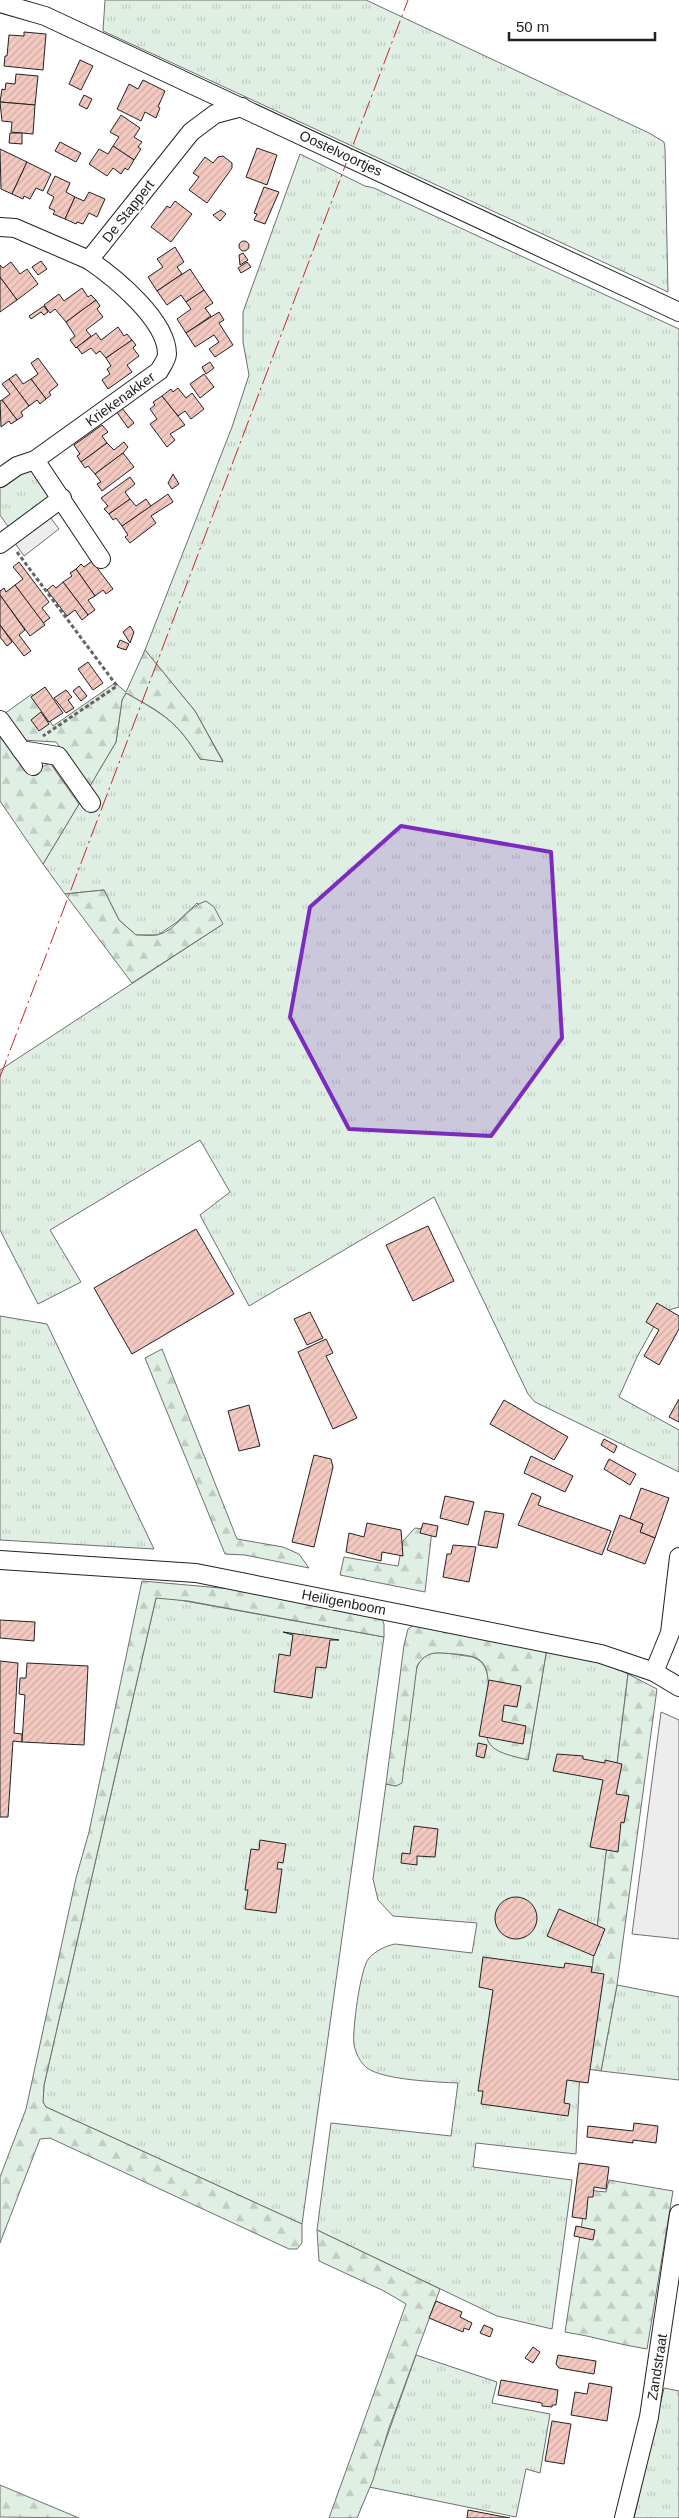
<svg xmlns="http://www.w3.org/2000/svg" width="679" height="2518" font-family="Helvetica,sans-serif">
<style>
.grass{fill:url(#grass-tufts);stroke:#6f6f6f}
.forest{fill:url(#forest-firs);stroke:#6f6f6f}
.parking{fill:#ededed;stroke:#6f6f6f}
.building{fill:url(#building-hatch);stroke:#222}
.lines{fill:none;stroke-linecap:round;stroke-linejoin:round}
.minor-casing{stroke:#222;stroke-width:20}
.path{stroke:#646464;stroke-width:3;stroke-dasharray:4 2.5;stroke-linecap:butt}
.minor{stroke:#fff;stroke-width:18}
.power{stroke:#c62828;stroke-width:1;stroke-dasharray:18 4 2.5 4;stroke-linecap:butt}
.marked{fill:#7b2cbf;fill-opacity:0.2;stroke:#7b2cbf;stroke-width:4;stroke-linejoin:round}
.labels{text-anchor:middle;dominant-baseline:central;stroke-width:4;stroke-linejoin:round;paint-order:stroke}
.street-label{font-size:14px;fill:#222;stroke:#fff}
</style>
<defs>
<pattern id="grass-tufts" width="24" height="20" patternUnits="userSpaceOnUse" patternTransform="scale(1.25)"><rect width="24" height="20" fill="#e0efe3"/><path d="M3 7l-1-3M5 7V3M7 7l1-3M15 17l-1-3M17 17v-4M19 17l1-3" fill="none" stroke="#c0cdc2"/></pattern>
<pattern id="forest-firs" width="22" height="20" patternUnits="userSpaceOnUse" patternTransform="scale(1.25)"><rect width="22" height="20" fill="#e0efe3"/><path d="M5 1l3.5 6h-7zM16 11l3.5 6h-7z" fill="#c0cdc2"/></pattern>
<pattern id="building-hatch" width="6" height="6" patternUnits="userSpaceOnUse" patternTransform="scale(1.25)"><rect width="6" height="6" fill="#f3c9c0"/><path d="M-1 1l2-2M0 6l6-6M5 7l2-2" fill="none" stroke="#d0aca5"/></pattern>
</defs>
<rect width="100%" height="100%" fill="#fff"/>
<g class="grass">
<path d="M105 0H366L649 133 664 142 665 148 668 292 103 31Z"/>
<path d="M300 154 365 186 374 188 679 329V1307L662 1312 637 1357 619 1397 679 1430V1472L535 1402 528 1394 434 1197 249 1306 200 1215 230 1192 200 1140 50 1230 81 1282 38 1304 0 1230V1070L223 924 197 903 177 922 158 935H136L119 920 104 890 65 894 43 864 116 742 122 700 126 693C163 714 177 721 200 759L223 761 195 711 145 650 232 427 249 375 243 342V312Z"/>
<path d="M34 470 49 489 48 500 9 528 0 515V487L21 471Z"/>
<path d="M0 1316 47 1324 154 1549 0 1540Z"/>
<path d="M163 1597 384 1637 302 2224 46 2107 43 2102 44 2085 156 1598Z"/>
<path d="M547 1648 596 1659 628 1674 580 2068 576 2154 476 2143 473 2167 572 2180 552 2329 497 2316 317 2230 331 2123 451 2136 458 2083C436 2082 384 2080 367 2068 360 2062 356 2054 354 2045 352 2032 360 1968 369 1958 376 1951 385 1946 395 1944L472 1953 477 1923 393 1916 378 1900 373 1879 386 1784 396 1786C401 1763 406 1740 410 1717 413 1703 411 1668 423 1658 433 1648 455 1655 467 1656 486 1658 489 1674 489 1690L528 1760Z"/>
<path d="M617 1985 679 1997V2080L601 2071Z"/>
<path d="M416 2355 497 2382 492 2403 550 2414 540 2473 526 2469 516 2517 369 2487Z"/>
<path d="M664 2388 679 2391V2518H634Z"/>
</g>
<g class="forest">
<path d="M145 650 195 711 223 762 200 759C177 721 164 714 126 693L122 700 116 742 90 786 56 742 22 740 4 714 32 694 53 726 115 683 126 692Z"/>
<path d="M0 736 28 774 50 763 79 804 43 864 0 801Z"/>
<path d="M104 890 119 920 136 935C143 935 151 936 157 935 177 931 187 906 206 901L214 907 223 924 132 983 65 894Z"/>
<path d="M162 1349 237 1539 283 1547 299 1554 309 1568 245 1555 225 1554 145 1358Z"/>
<path d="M415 1528 432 1530 425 1592 340 1575 344 1557 398 1566 403 1541Z"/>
<path d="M142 1581 232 1589 380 1614 384 1624V1637L188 1601 156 1598 44 2085 43 2102 46 2107 302 2224V2243L297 2249H289L50 2138 40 2139 0 2243V2177L26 2109 76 1878 89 1832Z"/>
<path d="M415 1624 547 1648 528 1760C515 1756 494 1754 488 1741 480 1721 500 1667 476 1658 466 1654 453 1654 442 1653 430 1652 423 1656 417 1666L402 1783 396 1786 386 1784 404 1645 408 1629Z"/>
<path d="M628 1674 657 1689 617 1985 601 2071 580 2068Z"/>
<path d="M609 2180 673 2191 647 2349C619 2345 593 2336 565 2332L587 2190 606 2192Z"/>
<path d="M317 2230 440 2289 389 2428 373 2480 357 2518H329L406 2304 384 2291 319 2261Z"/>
<path d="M0 2485 79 2518 0 2517Z"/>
</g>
<g class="parking">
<path d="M50 517 59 529 24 556 15 543Z"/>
<path d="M661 1712 679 1720V1939L632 1934Z"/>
</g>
<g class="building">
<path d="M24 32 46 34 43 70 4 66 5 56H7L9 35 24 36Z"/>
<path d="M80 60 93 66 81 90 69 84Z"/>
<path d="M16 74 38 76 35 105 0 102 2 89 5 90 6 83 15 84Z"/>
<path d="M143 80 165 91 158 107 160 108 156 118 145 112 141 121 117 109 129 84 138 89Z"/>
<path d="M84 95 92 99 87 109 79 105Z"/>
<path d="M0 102 35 105 33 134 11 132 12 122 2 121Z"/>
<path d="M121 115 140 128 134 137 142 142 138 147 141 149 134 160 113 146 119 137 110 132Z"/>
<path d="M10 133H22V144L9 143Z"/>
<path d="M60 142 81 153 76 162 55 151Z"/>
<path d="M113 146 134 160 128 170 125 168 121 174 113 168 107 176 89 164 99 149 108 154Z"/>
<path d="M257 148 277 155 267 185 246 177Z"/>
<path d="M0 149 27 162 12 194 1 189Z"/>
<path d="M223 156 232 163V168L207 203 189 190 199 177 193 173 205 157 213 163 218 157Z"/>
<path d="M27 162 51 174 43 191 36 188 30 199 24 196 23 199 12 194Z"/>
<path d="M55 176 70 183 66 192 75 197 65 219 53 214 55 211 49 208 54 197 47 193Z"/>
<path d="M264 187 279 192 265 224 254 220 257 214 254 213Z"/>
<path d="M89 192 105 199 97 217 89 213 83 224 77 222 76 224 65 219 75 197 84 201Z"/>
<path d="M175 201 192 214 171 242 151 227 167 206 170 208Z"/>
<path d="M221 210 226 214 220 221 213 215Z"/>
<circle cx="244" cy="246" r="5"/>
<path d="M175 247 184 262 177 267 182 274 157 291 148 277 163 267 157 259Z"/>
<path d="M243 253 248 260 240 265 239 255Z"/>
<path d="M41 261 47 269 38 275 32 267Z"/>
<path d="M11 262 20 274 27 269 38 284 17 300 0 277V265L3 268Z"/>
<path d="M247 262 251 267 241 273 238 268Z"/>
<path d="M190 269 204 290 186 302 181 295 167 305 157 291Z"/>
<path d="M0 277 17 300 0 312Z"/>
<path d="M82 288 88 297 91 295 96 300 66 322 55 309 50 313 44 305 59 294 64 301Z"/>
<path d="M204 290 213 303 205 308 211 316 186 333 177 319 191 309 186 302Z"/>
<path d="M96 300 100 306 97 309 103 317 86 330 91 336 76 348 70 340 75 336 66 322Z"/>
<path d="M44 306 48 312 44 315 41 312 31 319 29 316Z"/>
<path d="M219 312 224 320 219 323 233 345 215 357 209 349 219 342 214 335 195 347 186 333Z"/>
<path d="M118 327 124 336 127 334 132 340 106 358 100 351 96 354 91 348 82 354 77 347 96 333 101 340Z"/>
<path d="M132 340 136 345 133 348 139 356 127 365 132 372 108 389 102 380 110 374 107 369 111 366 106 358Z"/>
<path d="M38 358 58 385 49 392 51 395 46 399 31 379 38 374 31 363Z"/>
<path d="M210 362 214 368 206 374 202 367Z"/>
<path d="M16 374 23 384 31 379 46 399 40 404 37 400 29 406 9 379Z"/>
<path d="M204 374 214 387 200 398 190 384Z"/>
<path d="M9 379 29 406 21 412 23 416 17 420 2 400 10 394 2 384Z"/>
<path d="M178 388 186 398 192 393 204 409 191 419 185 411 178 416 162 396 171 389 173 392Z"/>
<path d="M162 396 185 425 170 434 175 440 167 447 150 424 157 419 150 409 155 405 153 402Z"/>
<path d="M2 400 17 420 11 424 9 421 1 427 0 401Z"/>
<path d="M121 407 134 423 128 428 116 411Z"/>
<path d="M102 425 108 432 102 436 107 443 81 462 77 456 80 454 74 445Z"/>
<path d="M124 442 128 447 123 453 95 474 88 466 85 468 81 462 107 443 114 450Z"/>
<path d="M123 453 134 467 102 491 97 484 101 482 95 474Z"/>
<path d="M173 474 179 484 172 489 168 483Z"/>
<path d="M130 477 135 484 125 492 130 499 109 514 104 509 108 506 101 498Z"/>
<path d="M168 494 173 502 151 516 156 523 130 543 125 537 128 535 122 526Z"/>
<path d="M130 499 136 506 146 499 151 506 122 526 116 518 113 520 109 514Z"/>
<path d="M92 561 113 589 106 594 103 590 95 596 76 569 81 564 84 567Z"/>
<path d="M19 562 49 602 42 608 50 618 43 623 15 585 23 579 13 567Z"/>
<path d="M76 569 95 596 88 600 95 610 88 615 63 582 72 576 70 573Z"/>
<path d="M63 582 88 615 82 620 75 610 67 616 47 590 53 585 56 588Z"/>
<path d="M15 585 45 625 30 636 0 595V591L4 588 6 592Z"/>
<path d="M0 595 25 630 19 635 31 651 24 656 0 625Z"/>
<path d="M0 625 12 642 7 646 0 637Z"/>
<path d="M130 626 134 632 130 643 123 632Z"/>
<path d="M120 640 129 644 126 650 117 647Z"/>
<path d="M88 662 103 683 93 690 78 669Z"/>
<path d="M79 686 87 696 81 701 73 691Z"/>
<path d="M45 687 63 713 49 722 31 697Z"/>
<path d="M66 690 72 697 68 700 74 708 66 713 54 698Z"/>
<path d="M41 712 49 724 39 731 31 720Z"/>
<path d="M428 1226 454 1281 413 1301 386 1245Z"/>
<path d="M196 1229 234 1294 132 1354 94 1288Z"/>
<path d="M657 1303 679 1316V1329L659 1365 644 1356 659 1330 646 1322Z"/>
<path d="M310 1312 323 1338 307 1345 294 1319Z"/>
<path d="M326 1339 333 1353 326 1356 357 1418 333 1429 298 1352Z"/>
<path d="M679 1399V1422L669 1417Z"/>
<path d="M504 1400 568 1437 554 1460 490 1424Z"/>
<path d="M249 1405 260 1446 239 1451 228 1411Z"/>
<path d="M604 1439 617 1446 614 1453 601 1445Z"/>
<path d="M314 1455 331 1459 333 1467 314 1547 292 1542Z"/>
<path d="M531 1456 573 1476 565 1492 524 1473Z"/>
<path d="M609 1459 636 1474 630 1485 604 1469Z"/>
<path d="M641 1488 669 1498 655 1538 640 1532 643 1524 630 1519Z"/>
<path d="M532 1493 541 1497 538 1505 611 1531 602 1555 518 1525Z"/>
<path d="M445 1496 474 1502 468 1525 440 1518Z"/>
<path d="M485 1511 504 1514 497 1548 478 1545Z"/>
<path d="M620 1515 643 1524 640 1532 655 1538 645 1564 607 1550Z"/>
<path d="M367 1523 401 1530 403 1556 382 1552 381 1561 346 1552 349 1533 364 1537Z"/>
<path d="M423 1523 438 1526 436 1537 420 1533Z"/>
<path d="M453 1545 476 1547 469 1582 443 1577 447 1554H451Z"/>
<path d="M0 1620 35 1622 34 1641 0 1638Z"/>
<path d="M283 1632 339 1640H330L326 1668 316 1667 312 1698 274 1692 279 1654 290 1656 293 1635Z"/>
<path d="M0 1661 18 1663 14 1733 22 1734V1742L13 1741 8 1817H0Z"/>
<path d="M27 1663 88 1666 84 1745 22 1742 25 1695 19 1694 20 1678H26Z"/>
<path d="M489 1680 521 1686 517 1707 504 1705 502 1721 526 1726 523 1744 479 1736Z"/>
<path d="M478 1743 487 1745 484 1758 476 1756Z"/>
<path d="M557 1754 583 1756V1759L605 1763V1760L622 1764 616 1794 629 1796 624 1823 621 1822 618 1852 590 1847 603 1780 553 1771Z"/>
<path d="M414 1826 438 1829 435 1857 417 1856V1865L401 1863 402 1853 410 1854Z"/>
<path d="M260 1840 286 1844 283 1863 278 1862 277 1869H282L276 1913 245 1909 248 1890H245L251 1849 259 1850Z"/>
<circle cx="516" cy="1918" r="21"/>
<path d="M559 1909 605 1929 594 1956 547 1936Z"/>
<path d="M483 1957 564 1968 565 1963 592 1967 591 1972 604 1974 588 2083 567 2080 564 2103 570 2104 568 2116 481 2104 483 2091H478L493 1990 479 1987Z"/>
<path d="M634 2123 658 2126 656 2143 633 2140V2143L587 2137 588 2126 633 2131Z"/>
<path d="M579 2163 609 2167 606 2189 594 2187 593 2197H588L586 2219 572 2217Z"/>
<path d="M576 2226 595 2230 593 2240 574 2236Z"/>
<path d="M436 2301 462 2312 460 2317 472 2323 469 2330 464 2328 463 2332 429 2318Z"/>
<path d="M484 2325 493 2329 490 2337 480 2333Z"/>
<path d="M533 2347 540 2352 533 2363 525 2358Z"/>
<path d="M558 2355 596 2361 594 2374 559 2368 556 2364Z"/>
<path d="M501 2380 558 2390 556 2405H552V2407L542 2406V2403L498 2395Z"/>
<path d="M589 2383 612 2387 607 2421 571 2415 575 2392 587 2394Z"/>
<path d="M552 2421 571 2424 564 2464 545 2461Z"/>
<path d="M468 2510 510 2518H467Z"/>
</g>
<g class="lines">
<g class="minor-casing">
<g id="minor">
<path d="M0 3 45 16 679 312"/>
<path d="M0 227 15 228 89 260 191 132 215 114 242 107"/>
<path d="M35 460 101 559"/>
<path d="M0 478 17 466 35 460 159 371C162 366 167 359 167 354 167 320 114 277 89 260"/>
<path d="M0 544 62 498"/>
<path d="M0 720 33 766"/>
<path d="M21 750 58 756 91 803"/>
<path d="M0 1560 196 1573 601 1654 654 1672 679 1687"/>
<path d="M654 1672 670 1633 679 1557"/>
<path d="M624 2518 649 2417 679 2214"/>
</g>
</g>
<path class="path" d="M17 552 117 686 43 736"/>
<use href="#minor" class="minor"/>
<path class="power" d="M0 1077 408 0"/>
</g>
<path class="marked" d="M401 826 551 852 562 1038 491 1136 349 1129 290 1017 310 907Z"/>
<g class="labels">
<g class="street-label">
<text transform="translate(341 153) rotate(25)">Oostelvoortjes</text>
<text transform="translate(128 211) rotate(-52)">De Stappert</text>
<text transform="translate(120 399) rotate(-36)">Kriekenakker</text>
<text transform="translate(344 1602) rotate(11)">Heiligenboom</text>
<text transform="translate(657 2367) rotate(-81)">Zandstraat</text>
</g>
</g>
<path d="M509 32v8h146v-8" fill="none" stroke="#222222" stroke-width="2.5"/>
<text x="516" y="32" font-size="15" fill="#222222" stroke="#ffffff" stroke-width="4" paint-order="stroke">50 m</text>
</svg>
